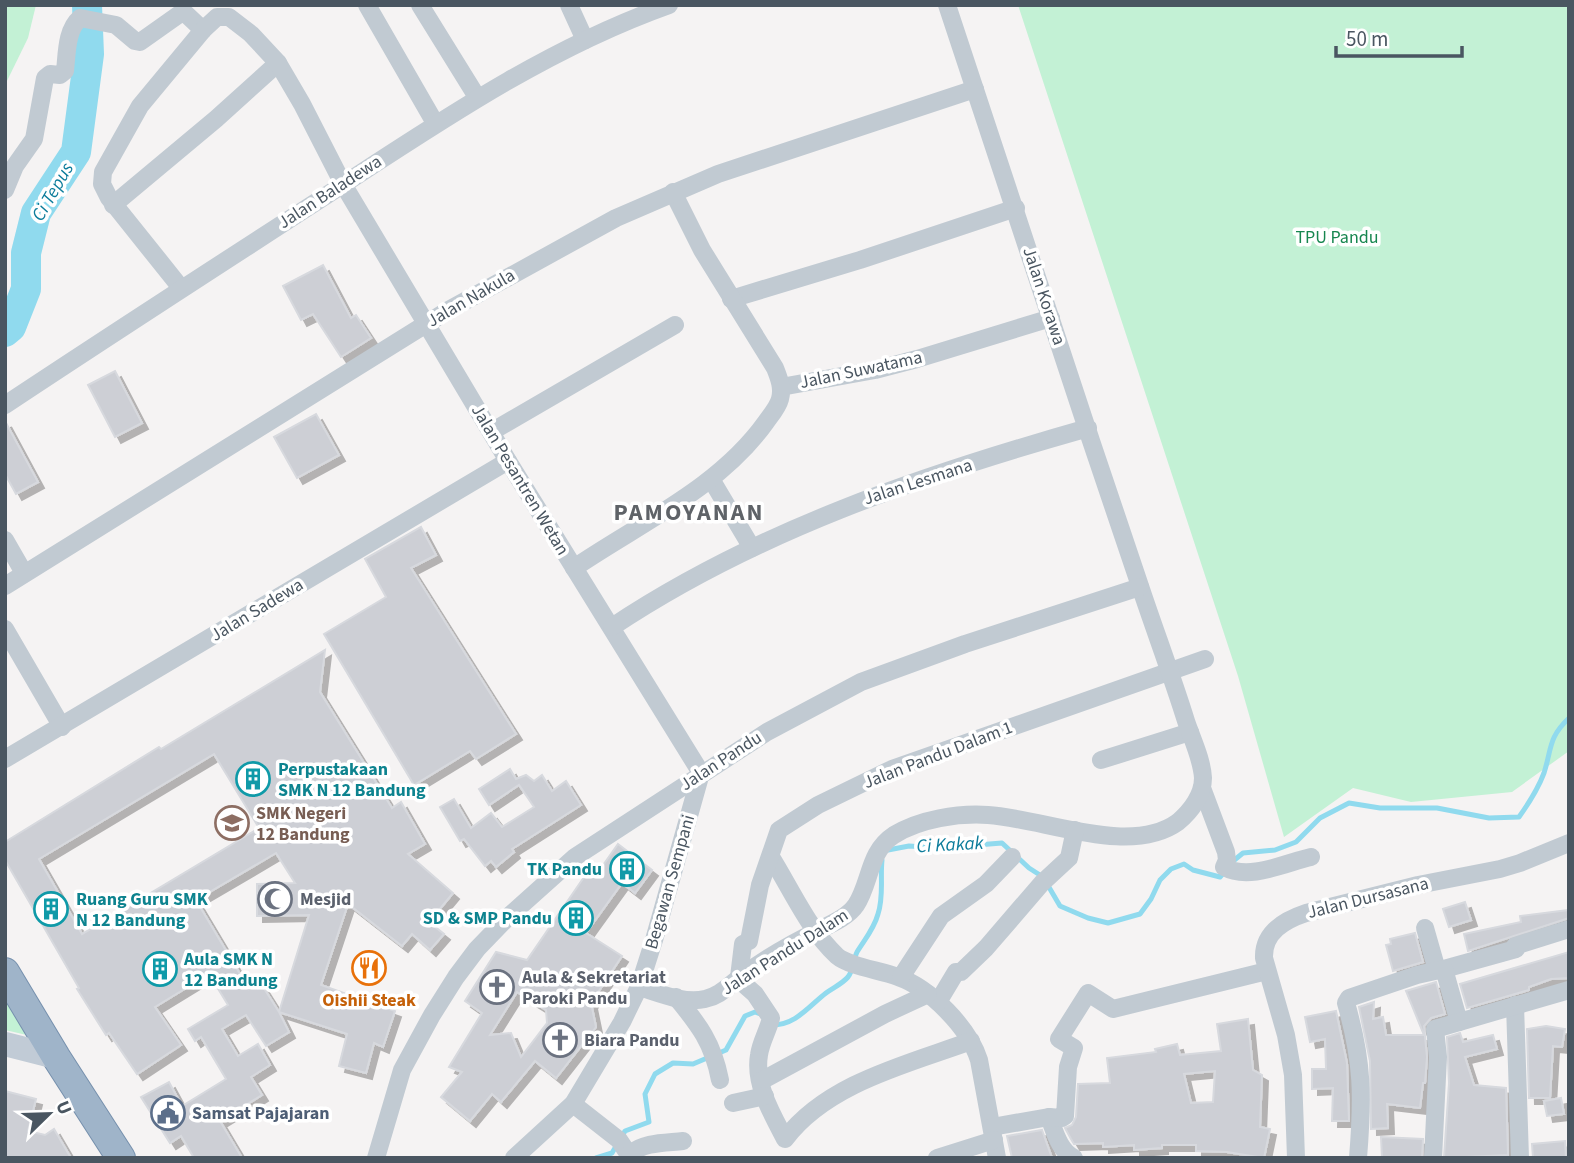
<svg xmlns="http://www.w3.org/2000/svg" width="1574" height="1163" font-family="'Source Sans 3',sans-serif">
<style>
.green{fill:#c3f1d5}
.lines{fill:none;stroke-linecap:round;stroke-linejoin:round}
.stream{stroke:#90daee;stroke-width:5}
.river{stroke:#90daee;stroke-width:30}
.building{fill:#cdcfd5;stroke:#d7d9de;stroke-width:2;fill-rule:evenodd;filter:url(#shadow)}
.trunk-casing{stroke:#7690ad;stroke-width:30}
.minor{stroke:#c1cad2;stroke-width:18}
.secondary{stroke:#c1cbd6;stroke-width:24}
.trunk{stroke:#9fb4c9;stroke-width:28}
.labels{text-anchor:middle;dominant-baseline:central;stroke-width:7;stroke-linejoin:round;paint-order:stroke}
.street-label{font-size:18px;fill:#4a5661;stroke:#fff}
.park-label{font-size:18px;fill:#17864f;stroke:#fff}
.culture-label{font-size:18px;font-weight:bold;fill:#0d838f;stroke:#fff;text-anchor:start}
.education-label{font-size:18px;font-weight:bold;fill:#785e54;stroke:#fff;text-anchor:start}
.worship-label{font-size:18px;font-weight:bold;fill:#5b616d;stroke:#fff;text-anchor:start}
.food-label{font-size:18px;font-weight:bold;fill:#c56008;stroke:#fff}
.service-label{font-size:18px;font-weight:bold;fill:#4e5e75;stroke:#fff;text-anchor:start}
.water-label{font-size:19px;font-style:italic;fill:#0c7c9b;stroke:#fff}
.district-label{font-size:24px;font-weight:bold;letter-spacing:2px;fill:#5f6368;stroke:#fff}
</style>
<defs>
<filter id="shadow"><feDropShadow dx="6" dy="6" stdDeviation="0" flood-color="#0004"/></filter>
</defs>
<rect width="100%" height="100%" fill="#f5f3f3"/>
<g class="green">
<path d="M5 5H36L28 38 5 85Z"/>
<path d="M1018 5H1569V751L1512 792 1411 802 1353 788 1284 837 1238 676Z"/>
<path d="M5 993 31 1036 5 1030Z"/>
</g>
<g class="lines">
<g class="stream">
<path d="M888 850 909 846 940 848 1002 843 1029 868 1043 877 1060 906 1088 918 1108 923 1140 914 1151 899 1160 880 1171 869 1184 864 1193 870 1220 877 1226 870"/>
<path d="M1232 862 1243 853 1275 850 1296 842 1320 818 1349 803 1380 808H1437L1489 818 1519 817C1529 803 1538 789 1544 773 1552 748 1548 738 1569 718"/>
<path d="M772 1025C796 1025 809 1006 826 993 834 987 842 984 848 977 854 969 853 960 857 952 865 939 874 929 878 914 884 896 880 879 882 860"/>
<path d="M596 1158 612 1153 625 1131 649 1122 645 1094 655 1074 673 1063 693 1064 726 1050 745 1016 755 1012 763 1015"/>
</g>
<path class="river" d="M5 332 11 327 26 289V253L36 213 76 152 89 54 87 5"/>
</g>
<g class="building">
<path d="M323 265 351 318 356 315 371 338 341 357 313 314 301 320 283 286Z"/>
<path d="M115 371 142 423 115 437 88 385Z"/>
<path d="M316 414 339 455 297 478 274 437Z"/>
<path d="M5 421 38 482 16 494 5 474Z"/>
<path d="M421 527 436 555 411 568 516 734 476 759 470 751 414 785 324 634 386 597 365 559Z"/>
<path d="M325 650 320 692 392 808 401 802 425 844 408 854 453 893 429 922 444 934 430 950 412 934 402 946 348 904 321 985 395 1011 383 1047 374 1043 366 1073 339 1066 347 1034 279 1012 289 1032 266 1046 246 1015 222 1029 238 1056 258 1044 270 1065 251 1077 262 1095 220 1121 242 1158H194L181 1136 170 1143 141 1097 169 1082 182 1106 226 1079 201 1037 195 1041 188 1029 228 1005 209 974 155 1007 181 1045 137 1074 109 1033 106 1035 77 989 79 988 5 860V842L159 747 161 749ZM214 754 259 828 82 934 39 859ZM276 853 295 883 257 884V916L309 915 279 1012 260 982 249 989 196 900Z"/>
<path d="M510 769 516 779 526 775 534 781 542 775 552 791 566 781 581 805 512 849 514 852 496 867 491 861 485 866 464 839 460 841 440 807 454 799 471 828 491 813 502 827 534 807 519 785 489 805 479 789Z"/>
<path d="M618 844 652 870 635 893 622 883 586 933 622 956 591 1003 596 1027 556 1078 535 1061 501 1102 492 1094 470 1121 441 1097 462 1072 449 1067 482 1013 465 1001 496 952 527 960 593 864 601 868ZM517 992 546 1010 547 1023 521 1057 511 1033 490 1035Z"/>
<path d="M1465 902 1471 920 1449 927 1443 909Z"/>
<path d="M1569 910V918L1468 951 1464 934 1521 922 1520 916Z"/>
<path d="M1415 933 1423 962 1393 971 1386 945 1391 944 1390 939Z"/>
<path d="M1569 952V978L1551 979 1529 987V990L1467 1008 1460 984Z"/>
<path d="M1436 982 1445 1014 1431 1018 1424 1026 1427 1057 1425 1083H1423L1420 1108 1387 1104 1388 1128 1371 1129 1370 1061 1359 1007 1374 1002 1373 1019 1383 1017 1386 1035H1424L1406 991Z"/>
<path d="M1336 1011 1347 1063 1349 1121H1332L1333 1088 1312 1089V1069H1326L1325 1039 1310 1042 1305 1017Z"/>
<path d="M1248 1019 1253 1070 1262 1075 1260 1127 1270 1129 1264 1158 1227 1152 1196 1151V1145H1162V1148L1134 1150V1145L1103 1147V1143L1074 1144 1071 1139 1065 1128 1072 1125 1076 1117 1078 1084 1110 1083 1107 1058 1156 1052 1155 1049 1177 1044 1180 1055 1221 1051 1217 1024ZM1215 1071 1213 1102 1191 1103 1184 1074Z"/>
<path d="M1546 1026 1565 1029 1562 1047 1553 1046 1550 1098H1529L1527 1029Z"/>
<path d="M1460 1033 1463 1042 1493 1035 1497 1049 1465 1057 1474 1085 1506 1088 1508 1155 1444 1158 1449 1083 1447 1037Z"/>
<path d="M5 1091 36 1099 28 1131 45 1135 54 1129 71 1158H5Z"/>
<path d="M1561 1098 1564 1114 1547 1116 1544 1101Z"/>
<path d="M1042 1130 1052 1158H1012L1007 1136Z"/>
<path d="M1381 1137 1423 1139 1422 1158H1382Z"/>
<path d="M1565 1141 1566 1158H1533L1532 1144Z"/>
</g>
<g class="lines">
<g class="trunk-casing">
<path id="trunk" d="M5 972 56 1057 121 1158"/>
</g>
<g class="minor">
<path d="M367 5 435 123"/>
<path d="M420 5 477 97"/>
<path d="M569 5 585 40"/>
<path d="M5 190 15 166 34 139 45 78 50 74 60 75 65 71C67 54 66 30 80 18L116 25 135 41 140 42 181 13 186 14 203 30"/>
<path d="M113 205 216 119 278 63"/>
<path d="M181 288 109 198 102 184 103 172 140 106 203 30 217 17H229L251 34 278 63 302 104 343 184 508 461 701 773"/>
<path d="M731 299 860 260 1016 208"/>
<path d="M781 387 875 370 917 359 1051 318"/>
<path d="M5 405C118 330 231 257 344 184 448 116 551 47 669 5"/>
<path d="M491 432 675 325"/>
<path d="M711 479 752 548"/>
<path d="M5 540 24 573"/>
<path d="M574 568C640 523 719 488 766 422 771 415 778 407 780 399 783 388 779 378 775 368L702 250 673 192"/>
<path d="M5 586 447 311 616 218 718 174 975 89"/>
<path d="M612 627C756 531 922 475 1088 428"/>
<path d="M5 629 62 727"/>
<path d="M5 759 508 461"/>
<path d="M1101 760 1190 732"/>
<path d="M1202 788 1226 852 1227 860 1224 867C1249 881 1285 863 1311 857"/>
<path d="M771 857C791 889 809 930 837 956 850 967 881 970 898 977 930 988 969 1028 979 1060L997 1158"/>
<path d="M1425 928 1437 970"/>
<path d="M1444 969 1516 949 1515 946 1569 929"/>
<path d="M739 977 743 944 749 941 760 885 779 830 818 805 892 769 1205 659"/>
<path d="M901 977 941 916 986 884 1012 857"/>
<path d="M738 979 755 994 771 1018C768 1031 761 1041 759 1055 754 1084 772 1114 785 1139 827 1083 908 1064 971 1041"/>
<path d="M639 987C659 993 684 1004 705 999 720 996 729 985 742 976 766 958 792 943 819 930 831 924 848 917 856 905 871 882 868 852 894 835 920 819 958 813 988 815 1042 818 1130 857 1178 822 1191 811 1203 795 1203 778 1202 759 1192 739 1186 721 1172 676 1155 631 1140 586 1074 393 1012 199 947 5"/>
<path d="M676 997C699 1025 713 1043 720 1080"/>
<path d="M938 1002 956 972H961L986 948 1042 883 1069 858 1075 830"/>
<path d="M1515 1005 1520 1158"/>
<path d="M761 1081 885 1014 928 994"/>
<path d="M733 1103 765 1096"/>
<path d="M573 1104 619 1140 631 1158"/>
<path d="M1049 1117C1055 1132 1059 1150 1074 1158"/>
<path d="M992 1127 1049 1117 1062 1118 1065 1116 1068 1067 1074 1048 1059 1039 1088 993 1113 1009 1267 971"/>
<path d="M630 1154C644 1142 665 1143 683 1141"/>
<path d="M376 1158 402 1070 432 1015 456 977 477 949 508 917 575 857 767 732 861 682 965 644 1140 587"/>
<path d="M514 1158 573 1104 622 1022 639 987 654 940 701 773"/>
<path d="M937 1158 994 1140"/>
<path d="M1296 1158 1293 1075 1286 1035 1264 958C1263 932 1285 920 1306 913L1418 885 1500 869 1520 863 1569 843"/>
<path d="M1358 1158C1363 1097 1363 1062 1346 1003L1349 998 1417 975 1444 969 1459 1022"/>
<path d="M1433 1158 1438 1057 1435 1029 1569 990"/>
</g>
<path class="secondary" d="M5 1044 56 1057"/>
<use href="#trunk" class="trunk"/>
</g>
<defs>
<g id="building-ring" transform="scale(1.75)"><circle r="9.5" fill="#fff" stroke="#0f9aa8" stroke-width="1.5"/><path d="M-4-6H4V6H1V3H-1V6H-4ZM-2.5-4.3h1.7v1.8h-1.7ZM.8-4.3h1.7v1.8H.8ZM-2.5-1h1.7V.8h-1.7ZM.8-1h1.7V.8H.8Z" fill="#0f9aa8"/></g>
<g id="school-ring" transform="scale(1.75)"><circle r="9.5" fill="#fff" stroke="#8d6e63" stroke-width="1.5"/><path d="M0-5L7-2L0 1L-7-2ZM-4 1L0 2.5L4 1V4Q0 6-4 4Z" fill="#8d6e63"/></g>
<g id="mosque-ring" transform="scale(1.75)"><circle r="9.5" fill="#fff" stroke="#6b7280" stroke-width="1.5"/><path d="M3.5-4.9A6 6 0 1 0 3.5 4.9A5 5 0 1 1 3.5-4.9Z" fill="#6b7280"/></g>
<g id="restaurant-ring" transform="scale(1.75)"><circle r="9.5" fill="#fff" stroke="#e8710a" stroke-width="1.5"/><path d="M-5-6h1v4h1v-4h1v4h1v-4h1v5L-1.5 .5V6h-2V.5L-5-1ZM5-6V6H3V1.5H1.5Q1.5-4 5-6Z" fill="#e8710a"/></g>
<g id="church-ring" transform="scale(1.75)"><circle r="9.5" fill="#fff" stroke="#6b7280" stroke-width="1.5"/><path d="M-1.2-6h2.4v3.5h3.3v2.4h-3.3V6h-2.4V-.1h-3.3v-2.4h3.3Z" fill="#6b7280"/></g>
<g id="civic-ring" transform="scale(1.75)"><circle r="9.5" fill="#fff" stroke="#5c6f8a" stroke-width="1.5"/><path d="M-.6-6.5H3V-4.5H.6V-3L4-1V1h2V6H-6V1h2V-1L-.6-3ZM-1.2 2.5V6h2.4V2.5Z" fill="#5c6f8a"/></g>
</defs>
<g fill-rule="evenodd">
<use href="#building-ring" x="253" y="779"/>
<use href="#school-ring" x="232" y="823"/>
<use href="#building-ring" x="627" y="869"/>
<use href="#mosque-ring" x="275" y="899"/>
<use href="#building-ring" x="51" y="909"/>
<use href="#building-ring" x="576" y="918"/>
<use href="#restaurant-ring" x="369" y="968"/>
<use href="#building-ring" x="160" y="969"/>
<use href="#church-ring" x="497" y="987"/>
<use href="#church-ring" x="560" y="1040"/>
<use href="#civic-ring" x="168" y="1113"/>
</g>
<g class="labels">
<g class="street-label">
<text transform="translate(330 192) rotate(-33)">Jalan Baladewa</text>
<text transform="translate(1044 296) rotate(72)">Jalan Korawa</text>
<text transform="translate(471 298) rotate(-30)">Jalan Nakula</text>
<text transform="translate(861 370) rotate(-12)">Jalan Suwatama</text>
<text transform="translate(520 480) rotate(59)">Jalan Pesantren Wetan</text>
<text transform="translate(918 482) rotate(-18)">Jalan Lesmana</text>
<text transform="translate(257 610) rotate(-31)">Jalan Sadewa</text>
<text transform="translate(938 755) rotate(-21)">Jalan Pandu Dalam 1</text>
<text transform="translate(721 761) rotate(-33)">Jalan Pandu</text>
<text transform="translate(670 882) rotate(-74)">Begawan Sempani</text>
<text transform="translate(1368 898) rotate(-14)">Jalan Dursasana</text>
<text transform="translate(785 952) rotate(-32)">Jalan Pandu Dalam</text>
</g>
<g class="park-label">
<text x="1337" y="237">TPU Pandu</text>
</g>
<g class="culture-label">
<text x="278" y="769">Perpustakaan<tspan x="278" dy="21">SMK N 12 Bandung</tspan></text>
<text x="602" y="869" text-anchor="end">TK Pandu</text>
<text x="76" y="899">Ruang Guru SMK<tspan x="76" dy="21">N 12 Bandung</tspan></text>
<text x="552" y="918" text-anchor="end">SD &amp; SMP Pandu</text>
<text x="184" y="959">Aula SMK N<tspan x="184" dy="21">12 Bandung</tspan></text>
</g>
<g class="education-label">
<text x="256" y="813">SMK Negeri<tspan x="256" dy="21">12 Bandung</tspan></text>
</g>
<g class="worship-label">
<text x="300" y="899">Mesjid</text>
<text x="522" y="977">Aula &amp; Sekretariat<tspan x="522" dy="21">Paroki Pandu</tspan></text>
<text x="584" y="1040">Biara Pandu</text>
</g>
<g class="food-label">
<text x="369" y="1000">Oishii Steak</text>
</g>
<g class="service-label">
<text x="192" y="1113">Samsat Pajajaran</text>
</g>
<g class="water-label">
<text transform="translate(53 192) rotate(-60)">Ci Tepus</text>
<text transform="translate(950 845) rotate(-3)">Ci Kakak</text>
</g>
<g class="district-label">
<text x="689" y="512">PAMOYANAN</text>
</g>
</g>
<rect width="1574" height="1163" fill="none" stroke="#4a5661" stroke-width="14"/>
<g transform="translate(49 1114) rotate(67)" stroke="#ffffff" stroke-width="5" paint-order="stroke">
<path d="M0-5L12 26L0 18L-12 26Z" fill="#4a5661"/>
<text y="-10" font-size="19" font-weight="bold" text-anchor="middle" fill="#4a5661">U</text>
</g>
<path d="M1336 46v10h126v-10" fill="none" stroke="#4a5661" stroke-width="3.5"/>
<text x="1346" y="46" font-size="21" fill="#4a5661" stroke="#ffffff" stroke-width="5" paint-order="stroke">50 m</text>
</svg>
